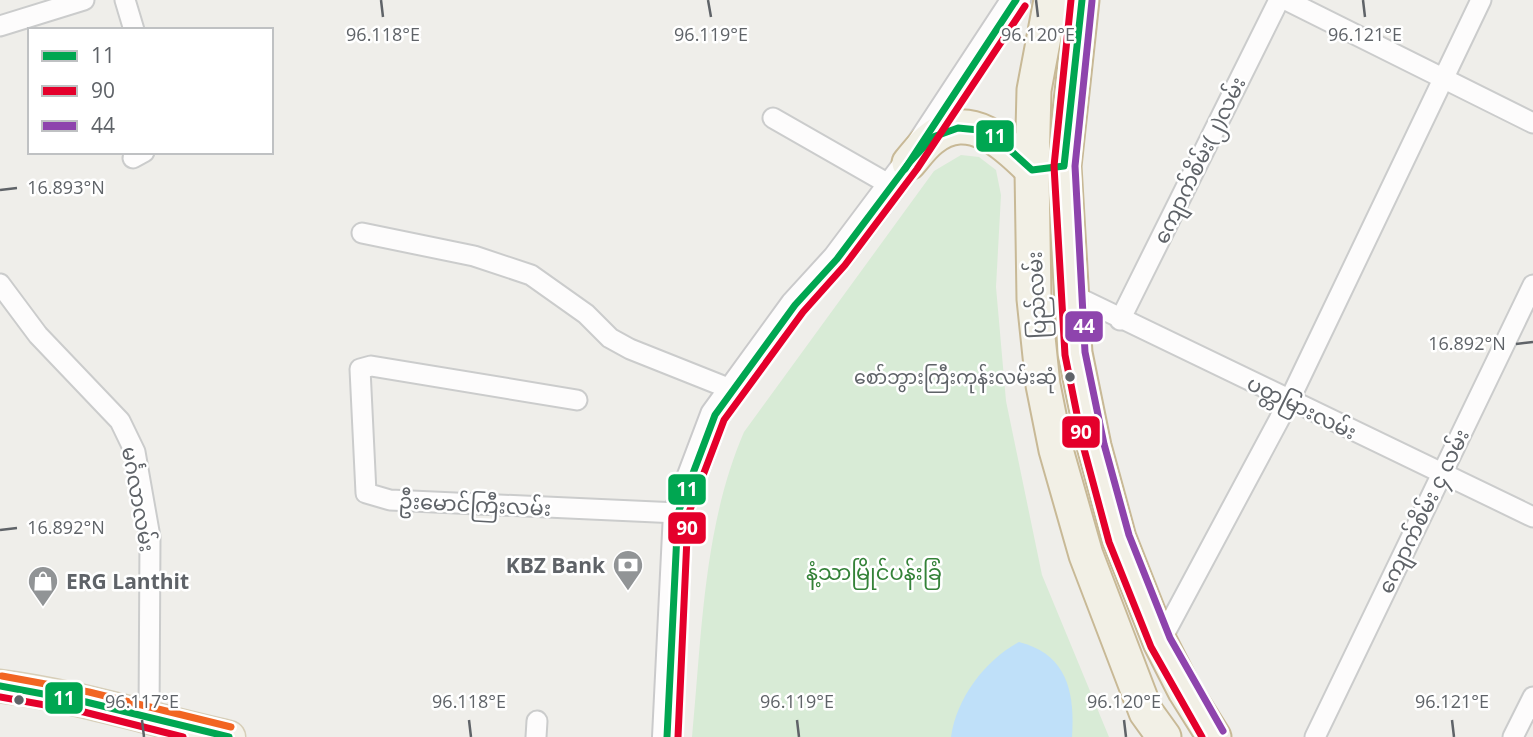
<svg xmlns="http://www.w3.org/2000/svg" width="1533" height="737" font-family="'Open Sans','Noto Sans Myanmar',sans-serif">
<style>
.green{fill:#d8ebd6}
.water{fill:#bfe0f9}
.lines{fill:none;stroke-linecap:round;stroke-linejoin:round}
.minor-casing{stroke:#cbcccc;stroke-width:23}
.secondary-casing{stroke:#cacacb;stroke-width:32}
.primary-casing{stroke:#d7ceb8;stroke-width:35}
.trunk-casing{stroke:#c8b996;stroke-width:37}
.minor{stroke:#fdfcfc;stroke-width:19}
.secondary{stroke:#fdfcfc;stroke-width:28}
.primary{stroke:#f4f2e9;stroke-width:32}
.trunk{stroke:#f2f0e6;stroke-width:33}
.bus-1-casing{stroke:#fff;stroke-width:12}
.bus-2-casing{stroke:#fff;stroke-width:12}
.bus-3-casing{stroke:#fff;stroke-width:12}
.bus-4-casing{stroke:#fff;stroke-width:12}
.bus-1{stroke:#00a651;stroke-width:7}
.bus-2{stroke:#e4002b;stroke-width:7}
.bus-3{stroke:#8e44ad;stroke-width:7}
.bus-4{stroke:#f26522;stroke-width:7}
.ticks{fill:none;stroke:#5f6368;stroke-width:2.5}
.bus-dot{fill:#5f6368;stroke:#fff;stroke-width:2.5}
.labels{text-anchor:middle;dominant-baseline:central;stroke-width:5;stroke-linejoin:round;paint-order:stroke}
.bus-label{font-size:19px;fill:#5f6368;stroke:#fff;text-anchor:end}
.street-label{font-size:21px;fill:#5f6368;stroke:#fff}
.poi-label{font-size:21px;font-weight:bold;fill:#5f6368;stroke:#fff;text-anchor:end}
.park-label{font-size:21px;fill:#348238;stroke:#fff}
.ticks-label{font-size:18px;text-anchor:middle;fill:#5f6368;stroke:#fff;stroke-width:5;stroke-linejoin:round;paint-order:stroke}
.line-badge{stroke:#fff;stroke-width:2.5}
.badge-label{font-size:19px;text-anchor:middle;font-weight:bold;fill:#fff}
</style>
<rect width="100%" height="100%" fill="#efeeea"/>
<path class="green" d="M961 155 979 157 996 170 1001 195 996 287 1006 401 1042 575 1109 737H692C702 635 703 527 744 432L934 171Z"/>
<path class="water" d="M1019 642C1067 654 1075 692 1072 737H951C956 699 985 660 1019 642Z"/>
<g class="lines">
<g class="minor-casing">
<g id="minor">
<path d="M125 0 134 30"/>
<path d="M1286 0 1533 123"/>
<path d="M0 26 84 0"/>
<path d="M773 118 892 186"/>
<path d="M133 158 144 152"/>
<path d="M362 233 474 256 531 275 586 314 610 338 630 349 733 390"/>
<path d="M0 284 38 335 120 421 135 452 150 537 149 720"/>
<path d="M1073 295 1533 517"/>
<path d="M1120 320 1279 0"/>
<path d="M577 400 371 366 360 369 366 493 390 500 678 513"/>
<path d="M1160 642 1289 401 1481 0"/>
<path d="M536 737 537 721"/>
<path d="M1315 737 1533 285"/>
<path d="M1513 737 1533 697"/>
</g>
</g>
<g class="secondary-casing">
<path id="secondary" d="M667 737 678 513 715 415 795 305 837 259 909 163 1016 0"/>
</g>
<g class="primary-casing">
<path id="primary" d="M0 686C78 696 152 720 229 737"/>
</g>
<g class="trunk-casing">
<g id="trunk">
<path d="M1051 0 1034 90 1032 170 1034 299 1043 385 1056 450 1086 555 1146 712 1164 737"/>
<path d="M1082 0 1064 166 1075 353 1094 446 1119 538 1160 642 1185 691 1214 737"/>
<path d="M909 163C916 155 923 145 931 139 969 108 1006 144 1032 170"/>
</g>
</g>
<use href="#minor" class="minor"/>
<use href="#secondary" class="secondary"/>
<use href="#primary" class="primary"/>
<use href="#trunk" class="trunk"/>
<g class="bus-1-casing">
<g id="bus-1">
<path d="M905 169 1016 0"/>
<path d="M0 686 86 702 229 737"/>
<path d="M667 737 678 513 715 415 795 305 837 259 909 163 933 137 958 128 989 131 1032 170 1064 166 1082 0"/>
</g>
</g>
<g class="bus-2-casing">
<g id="bus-2">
<path d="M1071 0 1054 166 1065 355 1084 449 1109 542 1151 647 1202 737"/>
<path d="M0 697 84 712 183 737"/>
<path d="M678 737 688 515 724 420 803 312 845 265 917 169 1025 6"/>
</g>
</g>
<g class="bus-3-casing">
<path id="bus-3" d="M1092 1 1075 166 1085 352 1104 444 1129 535 1170 638 1223 731"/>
</g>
<g class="bus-4-casing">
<path id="bus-4" d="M2 676 89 692 231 727"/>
</g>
<use href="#bus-1" class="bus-1"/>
<use href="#bus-2" class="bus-2"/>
<use href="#bus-3" class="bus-3"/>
<use href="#bus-4" class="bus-4"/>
</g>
<path class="ticks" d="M381 0 383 17M708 0 711 17M1036 0 1038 17M1363 0 1365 17M0 190 17 188M1516 344 1533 342M0 530 17 528M142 720 144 737M469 720 471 737M797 720 799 737M1124 720 1126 737M1452 720 1454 737"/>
<defs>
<g id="bank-pin" transform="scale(1.575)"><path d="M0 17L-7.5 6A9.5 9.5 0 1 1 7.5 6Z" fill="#919496" stroke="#fff"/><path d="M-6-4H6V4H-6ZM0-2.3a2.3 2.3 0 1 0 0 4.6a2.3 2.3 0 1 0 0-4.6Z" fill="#fff"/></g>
<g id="shop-pin" transform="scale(1.575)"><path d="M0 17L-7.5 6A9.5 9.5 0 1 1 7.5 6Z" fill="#919496" stroke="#fff"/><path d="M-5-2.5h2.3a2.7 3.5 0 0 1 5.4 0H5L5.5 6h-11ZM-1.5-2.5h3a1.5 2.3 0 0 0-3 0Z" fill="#fff"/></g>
</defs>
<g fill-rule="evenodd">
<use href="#bank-pin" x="628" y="565"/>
<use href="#shop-pin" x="43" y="581"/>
</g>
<g class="bus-dot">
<circle cx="1070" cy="377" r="6"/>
<circle cx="19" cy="700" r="6"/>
</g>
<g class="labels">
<g class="bus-label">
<text x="1057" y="377">စော်ဘွားကြီးကုန်းလမ်းဆုံ</text>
</g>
<g class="street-label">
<text transform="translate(1199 160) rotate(-64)">ကျောက်စိမ်း(၂)လမ်း</text>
<text transform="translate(1036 295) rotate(-93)">ပြည်လမ်း</text>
<text transform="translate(1302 407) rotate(26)">ပတ္တမြားလမ်း</text>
<text transform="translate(139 499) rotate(80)">မင်္ဂလာလမ်း</text>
<text transform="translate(475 504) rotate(3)">ဦးမောင်ကြီးလမ်း</text>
<text transform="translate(1423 511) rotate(-64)">ကျောက်စိမ်း ၄ လမ်း</text>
</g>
<g class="poi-label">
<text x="605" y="565">KBZ Bank</text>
<text x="66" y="581" text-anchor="start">ERG Lanthit</text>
</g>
<g class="park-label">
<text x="874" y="572">နံ့သာမြိုင်ပန်းခြံ</text>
</g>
</g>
<g class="ticks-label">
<text x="383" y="41">96.118°E</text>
<text x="711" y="41">96.119°E</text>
<text x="1038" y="41">96.120°E</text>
<text x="1365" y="41">96.121°E</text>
<text x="66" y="194">16.893°N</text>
<text x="1467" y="350">16.892°N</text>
<text x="66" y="534">16.892°N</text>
<text x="142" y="708">96.117°E</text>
<text x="469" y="708">96.118°E</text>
<text x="797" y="708">96.119°E</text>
<text x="1124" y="708">96.120°E</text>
<text x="1452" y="708">96.121°E</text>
</g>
<g class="line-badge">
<rect x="975" y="119" width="40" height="34" rx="7" fill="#00a651"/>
<rect x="1064" y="310" width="40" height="33" rx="7" fill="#8e44ad"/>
<rect x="1061" y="415" width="40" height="34" rx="7" fill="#e4002b"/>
<rect x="667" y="473" width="40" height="33" rx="7" fill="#00a651"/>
<rect x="667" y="511" width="40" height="34" rx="7" fill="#e4002b"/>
<rect x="44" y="681" width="40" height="34" rx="7" fill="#00a651"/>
</g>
<g class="badge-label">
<text x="995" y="143">11</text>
<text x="1084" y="333">44</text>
<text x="1081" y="439">90</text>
<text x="687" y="496">11</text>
<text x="687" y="535">90</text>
<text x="64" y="705">11</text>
</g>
<rect x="28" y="28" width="245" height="126" fill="#ffffff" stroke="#bfc1c3" stroke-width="2"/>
<rect x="42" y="51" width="35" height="10" fill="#00a651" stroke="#bfc1c3" stroke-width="2"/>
<text x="91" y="63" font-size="21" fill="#5f6368">11</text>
<rect x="42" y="86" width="35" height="10" fill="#e4002b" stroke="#bfc1c3" stroke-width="2"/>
<text x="91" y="98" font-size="21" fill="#5f6368">90</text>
<rect x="42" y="121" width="35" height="10" fill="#8e44ad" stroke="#bfc1c3" stroke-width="2"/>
<text x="91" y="133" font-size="21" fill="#5f6368">44</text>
</svg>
